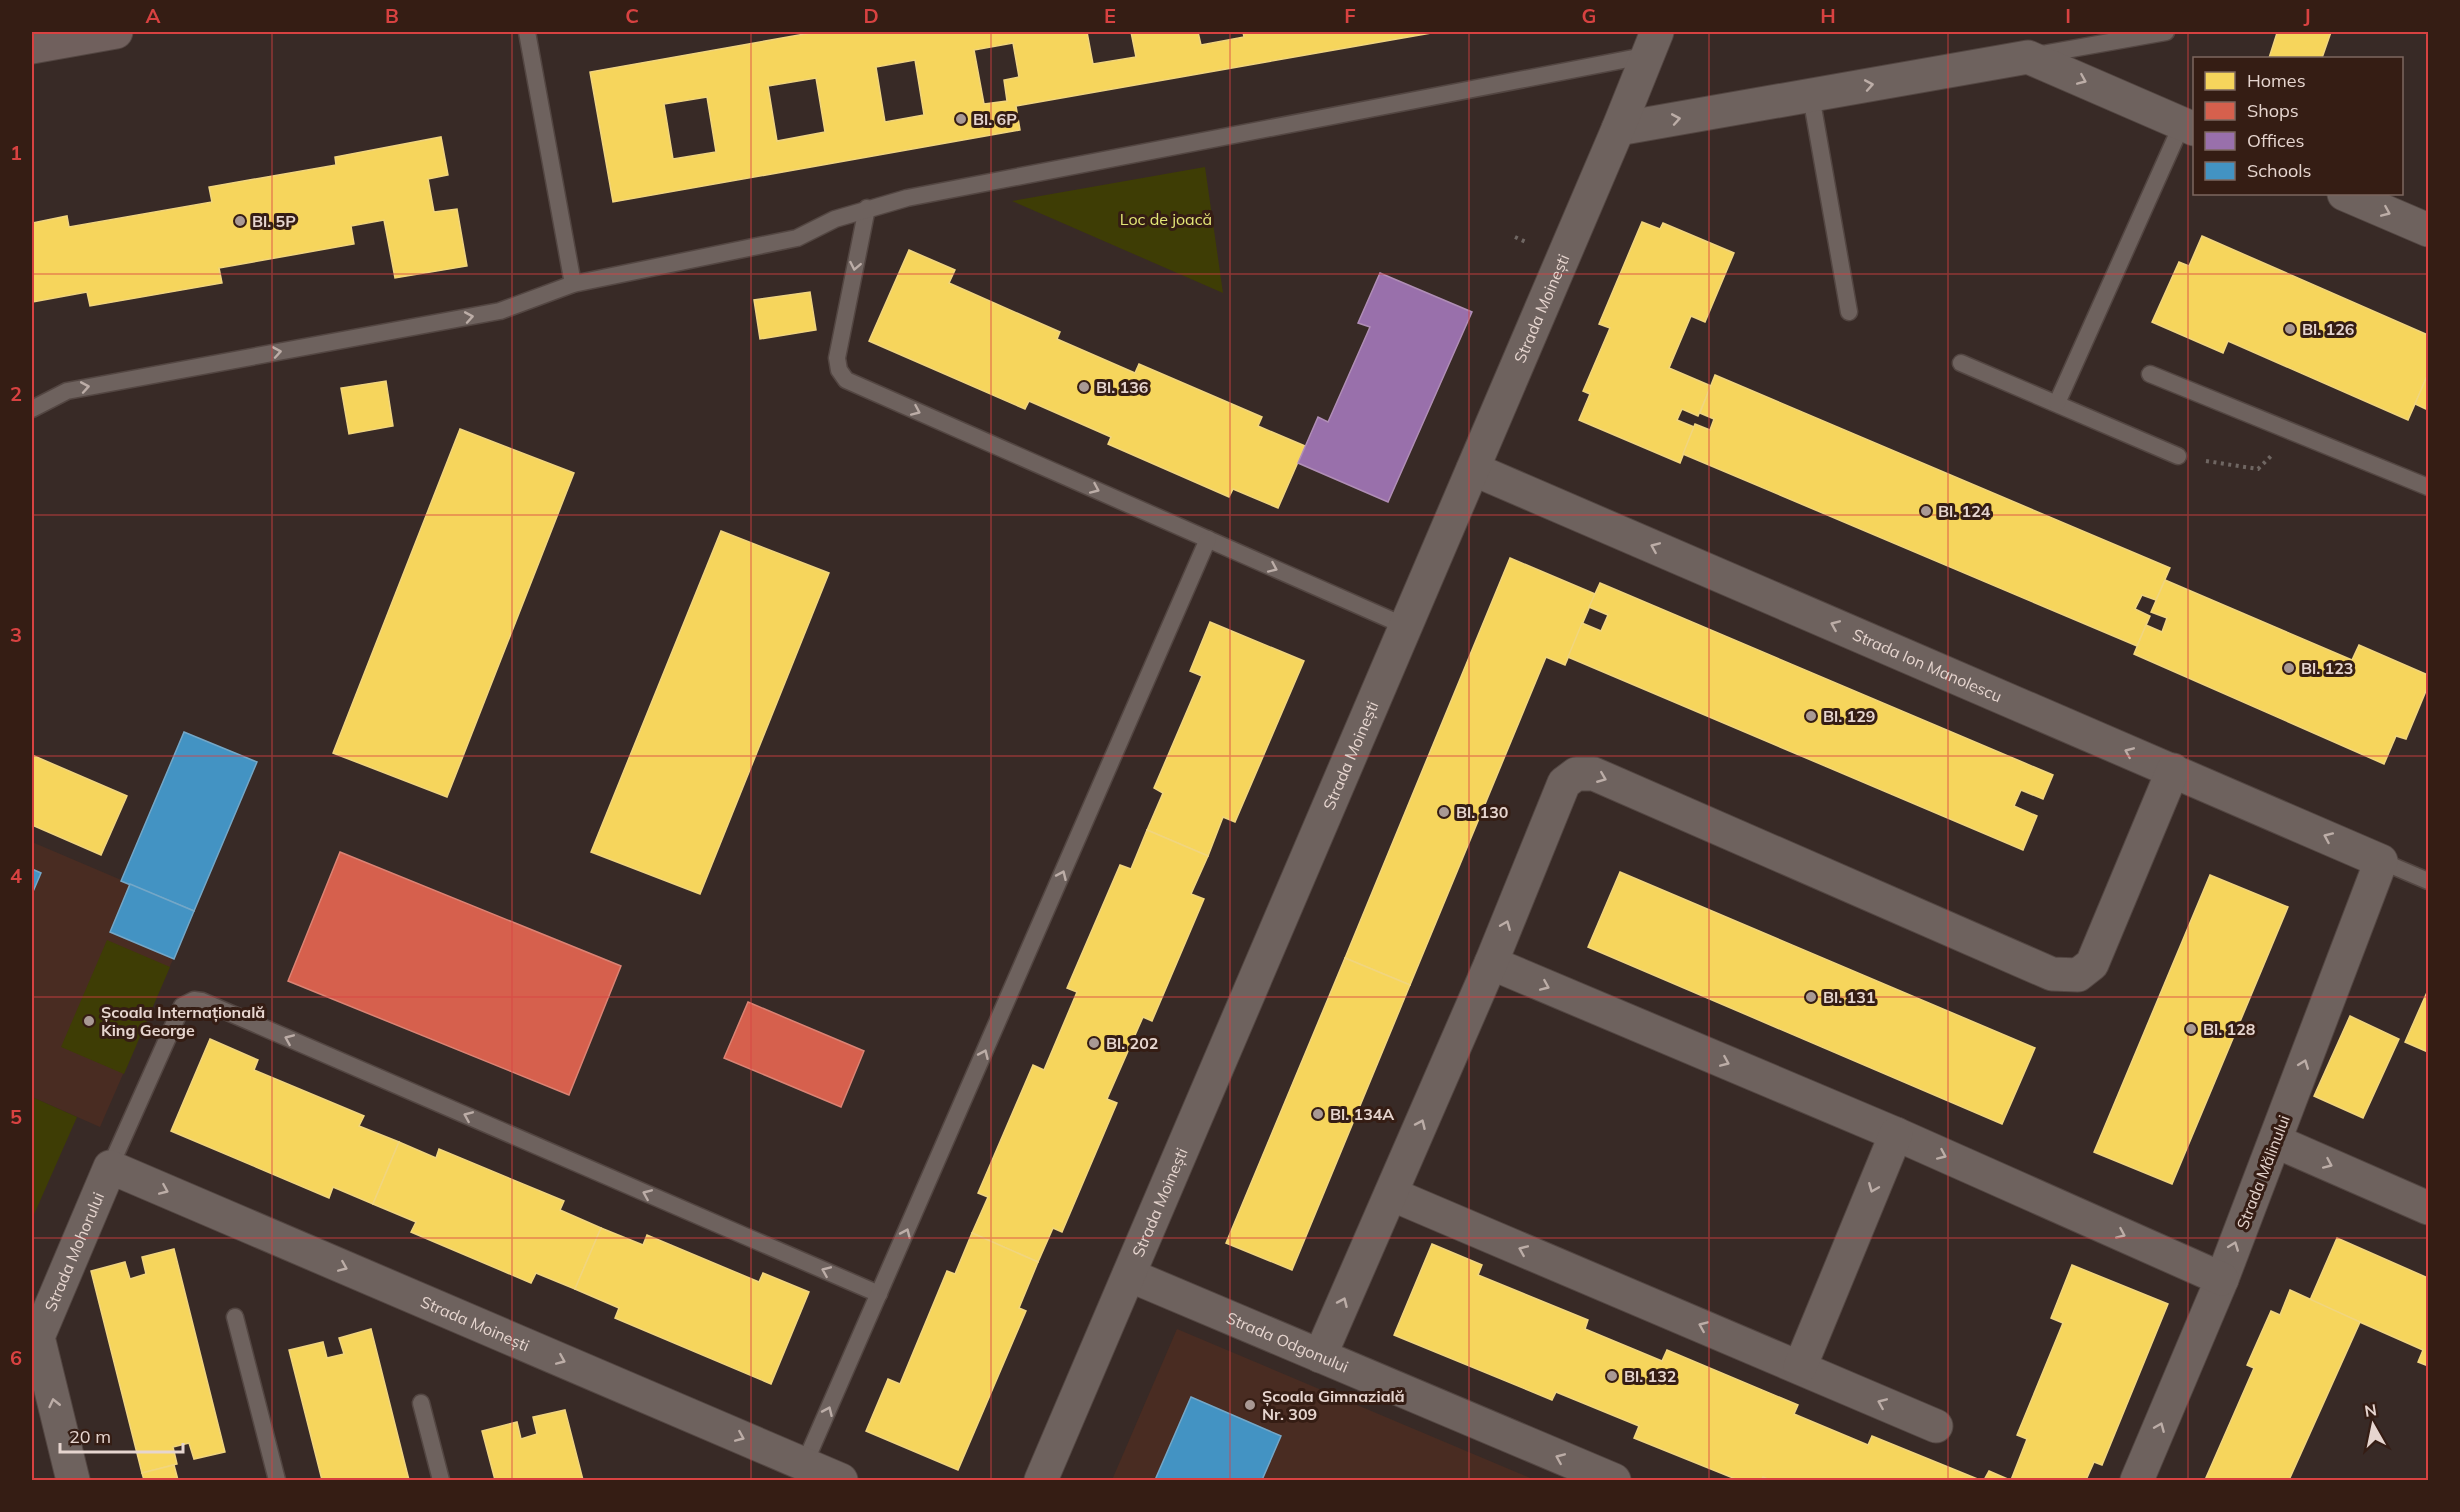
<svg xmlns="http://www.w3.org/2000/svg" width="2460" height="1512" font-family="Mulish,sans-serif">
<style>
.built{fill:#492c22}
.green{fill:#3e3d05}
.homes{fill:#f6d55c;stroke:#f1d57e;stroke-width:1.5;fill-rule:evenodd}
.shops{fill:#d6604d;stroke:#db8374;stroke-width:1.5}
.offices{fill:#9970ab;stroke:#b08eb6;stroke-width:1.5}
.schools{fill:#4393c3;stroke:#74a7c7;stroke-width:1.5}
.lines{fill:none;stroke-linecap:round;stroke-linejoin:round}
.service-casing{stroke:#534642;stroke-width:19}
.minor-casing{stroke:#534642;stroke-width:35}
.secondary-casing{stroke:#534642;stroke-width:35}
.primary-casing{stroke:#534642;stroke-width:35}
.path{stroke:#6f6662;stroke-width:4;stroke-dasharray:3 4.5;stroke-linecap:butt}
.service{stroke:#6e625e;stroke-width:16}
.minor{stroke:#6e625e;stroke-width:33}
.secondary{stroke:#6e625e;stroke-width:33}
.primary{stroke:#70605d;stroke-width:33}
.oneway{stroke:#bcada7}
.grid{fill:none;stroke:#d84241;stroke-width:1.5;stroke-opacity:0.55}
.poi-dot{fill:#a99994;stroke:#351d14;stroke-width:2}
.labels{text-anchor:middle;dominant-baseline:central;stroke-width:6;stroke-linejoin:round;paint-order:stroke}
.poi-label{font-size:16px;font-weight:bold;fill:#e6d5cf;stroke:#351d14;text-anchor:start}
.park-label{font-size:16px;fill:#e4e777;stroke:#351d14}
.street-label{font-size:16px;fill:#e6d5cf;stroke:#351d14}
.neatline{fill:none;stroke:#d84241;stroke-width:2}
.grid-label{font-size:20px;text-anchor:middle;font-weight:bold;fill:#d84241}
</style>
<rect width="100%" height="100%" fill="#382a26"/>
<g class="built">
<path d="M32 842 194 911 100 1127 32 1097Z"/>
<path d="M1177 1329 1535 1480H1112Z"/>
</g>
<g class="green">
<path d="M1205 167 1223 293 1012 201Z"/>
<path d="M107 940 170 967 124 1074 61 1047Z"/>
<path d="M32 1097 77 1117 32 1219Z"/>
</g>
<g class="homes">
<path d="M816 32H1087L1093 64 1136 57 1131 32H1198L1201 45 1244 37 1243 32H1437L1016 106 1020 130 613 202 590 72ZM1013 43 1019 77 1004 80 1007 101 984 104 974 50ZM915 60 924 115 885 122 876 67ZM816 78 825 132 777 141 768 86ZM707 97 716 152 673 159 664 104Z"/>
<path d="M2286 32H2331L2322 58H2269L2277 33Z"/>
<path d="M441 137 448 175 428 179 434 212 457 209 467 266 395 278 384 220 351 226 354 244 219 268 222 283 90 306 87 292 32 302V223L67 216 69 227 212 202 209 187 336 165 335 157Z"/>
<path d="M1642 222 1660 229 1663 223 1734 253 1705 322 1691 316 1669 368 1711 386 1698 416 1682 409 1677 420 1694 427 1680 463 1579 420 1590 394 1583 391 1610 328 1599 324Z"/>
<path d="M2202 236 2428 335V374L2408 420 2228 341 2223 353 2152 322 2179 262 2189 266Z"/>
<path d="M909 250 955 270 949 283 1060 332 1057 339 1135 373 1139 364 1262 417 1258 426 1305 446 1278 508 1233 489 1229 497 1108 444 1111 437 1029 401 1025 409 869 341Z"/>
<path d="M810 292 816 330 760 339 754 300Z"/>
<path d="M2428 374V410L2415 404Z"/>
<path d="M1715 375 2170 568 2156 600 2142 595 2135 609 2150 616 2137 646 1683 454 1695 424 1710 430 1714 419 1700 413Z"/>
<path d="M386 381 393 426 349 434 341 388Z"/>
<path d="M460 429 574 473 447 797 333 753Z"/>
<path d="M721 531 829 573 700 894 591 852Z"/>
<path d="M1510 558 1595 594 1565 665 1546 657 1410 985 1345 958Z"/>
<path d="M2165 580 2352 660 2359 645 2428 675V686L2406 739 2396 736 2384 764 2134 654 2146 625 2162 632 2167 618 2151 612Z"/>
<path d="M1600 583 2053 775 2043 799 2021 790 2014 806 2037 816 2023 850 1568 657 1582 623 1601 631 1608 615 1589 607Z"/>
<path d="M1210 622 1304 661 1235 822 1223 817 1208 856 1147 830 1163 793 1154 788 1202 676 1190 671Z"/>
<path d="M32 755 127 796 101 855 32 825Z"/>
<path d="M1147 830 1208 856 1191 894 1204 899 1152 1021 1143 1017 1107 1099 1117 1103 1062 1232 1053 1228 1038 1262 972 1233 988 1197 978 1193 1033 1065 1044 1070 1077 992 1067 988 1120 865 1131 869Z"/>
<path d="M1620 872 2035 1048 2002 1124 1588 947Z"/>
<path d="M2210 875 2288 907 2172 1184 2094 1152Z"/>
<path d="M1345 958 1410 985 1292 1270 1226 1243Z"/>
<path d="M2428 990V1052L2405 1042Z"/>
<path d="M2350 1016 2399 1039 2363 1118 2314 1096Z"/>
<path d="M210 1039 258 1060 254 1070 364 1116 359 1126 399 1142 373 1204 333 1187 329 1198 171 1131Z"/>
<path d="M399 1142 436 1158 439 1149 564 1201 560 1210 601 1228 575 1289 536 1273 531 1283 411 1232 416 1222 373 1204Z"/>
<path d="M601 1228 643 1245 647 1235 759 1282 763 1273 809 1292 771 1384 615 1318 619 1308 575 1289Z"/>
<path d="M972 1233 1038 1262 1019 1308 1026 1311 958 1470 866 1431 888 1379 900 1384 947 1271 955 1274Z"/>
<path d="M2337 1238 2428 1278V1366L2418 1362 2423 1350 2310 1300Z"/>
<path d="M1432 1244 1482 1265 1478 1275 1588 1320 1585 1329 1662 1361 1667 1350 1798 1405 1794 1414 1868 1445 1872 1436 1980 1480H1770L1763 1477 1761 1480H1738L1634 1438 1639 1426 1556 1392 1552 1400 1394 1335Z"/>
<path d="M174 1249 225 1452 194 1459 189 1443 173 1447 177 1464 142 1473 91 1271 125 1262 130 1279 146 1274 142 1257Z"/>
<path d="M2072 1265 2168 1304 2102 1465 2094 1462 2086 1480H2011L2027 1439 2017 1435 2063 1323 2051 1318Z"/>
<path d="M2290 1290 2360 1322 2289 1480H2205L2254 1368 2247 1365 2271 1311 2280 1315Z"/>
<path d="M371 1329 409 1480H322L289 1350 323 1342 327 1358 344 1354 339 1338Z"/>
<path d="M565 1410 583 1480H495L482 1431 517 1422 521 1439 537 1434 533 1417Z"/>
<path d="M174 1465 178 1480H144L142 1473Z"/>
<path d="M1989 1471 2010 1480H1984Z"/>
</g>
<g class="shops">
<path d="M340 852 621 966 569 1095 288 981Z"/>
<path d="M748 1002 864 1051 841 1107 724 1058Z"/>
</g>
<path class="offices" d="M1380 273 1472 312 1388 502 1298 463 1318 417 1328 422 1370 327 1358 323Z"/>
<g class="schools">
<path d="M184 732 257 762 194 911 121 881Z"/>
<path d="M32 869 41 873 32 894Z"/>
<path d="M130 884 194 911 174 959 110 932Z"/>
<path d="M1191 1397 1281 1436 1262 1480H1155Z"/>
</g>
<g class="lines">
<g class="service-casing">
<g id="service">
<path d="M527 32 573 284"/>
<path d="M2037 55 2166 32"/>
<path d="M1811 96 1849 312"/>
<path d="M867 208 837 358 839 370 846 380 1405 626"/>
<path d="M1961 363 2178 456"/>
<path d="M2150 374 2428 487"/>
<path d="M2057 403 2182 124"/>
<path d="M32 409 67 391 500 311 573 284 797 238 835 219 907 198 1649 55"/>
<path d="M2381 861 2428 881"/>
<path d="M110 1167 182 1006 194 1000 202 1001 879 1294"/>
<path d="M235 1317 277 1480"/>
<path d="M421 1403 441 1480"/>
<path d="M804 1465 1208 539"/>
</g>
</g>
<g class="minor-casing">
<g id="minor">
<path d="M1618 129 2028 57 2194 129"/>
<path d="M2344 194 2428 230"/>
<path id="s1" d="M1473 469 2381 861 2222 1279 2137 1480"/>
<path d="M1491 963 1896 1134 2222 1279"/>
<path d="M2275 1141 2428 1208"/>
<path d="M1391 1194 1936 1426"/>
<path id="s2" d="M1129 1275 1614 1480"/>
<path d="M1320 1356 1491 963 1564 783 1576 774H1594L2052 974 2078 975 2092 964 2173 770"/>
<path d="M1800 1367 1896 1134"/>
<path id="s3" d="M73 1480 38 1337 110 1167 841 1480"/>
</g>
</g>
<g class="secondary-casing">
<g id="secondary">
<path id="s4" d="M1041 1480 1618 129 1657 32"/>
</g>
</g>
<g class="primary-casing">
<path id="primary" d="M32 47 116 32"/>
</g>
<g class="path">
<path d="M1515 237 1528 243"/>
<path d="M2206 461 2258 469 2273 454"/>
</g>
<use href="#service" class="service"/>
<use href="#minor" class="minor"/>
<use href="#secondary" class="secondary"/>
<use href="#primary" class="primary"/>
</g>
<defs><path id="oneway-chevron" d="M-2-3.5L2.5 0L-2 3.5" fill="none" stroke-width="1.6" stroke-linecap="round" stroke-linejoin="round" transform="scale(1.5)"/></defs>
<g class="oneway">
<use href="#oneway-chevron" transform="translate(2082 80) rotate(23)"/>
<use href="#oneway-chevron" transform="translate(1869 85) rotate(-10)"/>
<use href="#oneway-chevron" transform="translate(1676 119) rotate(-10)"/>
<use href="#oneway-chevron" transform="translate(2386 212) rotate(23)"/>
<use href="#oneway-chevron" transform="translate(855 266) rotate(101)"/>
<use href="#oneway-chevron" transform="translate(469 317) rotate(-10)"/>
<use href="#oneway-chevron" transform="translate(277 352) rotate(-10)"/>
<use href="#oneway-chevron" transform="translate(85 387) rotate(-10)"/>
<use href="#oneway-chevron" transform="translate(916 411) rotate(24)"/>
<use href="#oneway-chevron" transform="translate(1095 489) rotate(24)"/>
<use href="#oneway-chevron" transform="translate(1655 547) rotate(-157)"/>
<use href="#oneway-chevron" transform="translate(1273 568) rotate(24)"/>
<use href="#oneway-chevron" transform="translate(1835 625) rotate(-157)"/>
<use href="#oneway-chevron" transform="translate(2129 752) rotate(-157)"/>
<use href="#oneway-chevron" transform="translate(1602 778) rotate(22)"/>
<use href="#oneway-chevron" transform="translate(2328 837) rotate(-156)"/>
<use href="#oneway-chevron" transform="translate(1062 875) rotate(-66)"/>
<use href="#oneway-chevron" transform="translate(1506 925) rotate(-68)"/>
<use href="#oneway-chevron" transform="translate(1545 986) rotate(23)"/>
<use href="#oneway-chevron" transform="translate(289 1039) rotate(-157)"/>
<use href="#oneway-chevron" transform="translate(984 1054) rotate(-66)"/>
<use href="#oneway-chevron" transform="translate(1725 1062) rotate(23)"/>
<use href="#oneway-chevron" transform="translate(2304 1064) rotate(-69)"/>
<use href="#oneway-chevron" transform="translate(468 1116) rotate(-157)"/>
<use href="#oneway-chevron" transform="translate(1421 1124) rotate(-66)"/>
<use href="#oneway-chevron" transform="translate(1942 1155) rotate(24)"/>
<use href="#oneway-chevron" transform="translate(2328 1164) rotate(24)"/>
<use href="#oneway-chevron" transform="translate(1873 1188) rotate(112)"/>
<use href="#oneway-chevron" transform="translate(164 1190) rotate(23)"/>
<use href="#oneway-chevron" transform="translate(647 1194) rotate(-157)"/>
<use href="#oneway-chevron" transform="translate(906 1233) rotate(-66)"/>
<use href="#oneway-chevron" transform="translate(2121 1234) rotate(24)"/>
<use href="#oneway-chevron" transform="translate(2234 1246) rotate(-69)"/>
<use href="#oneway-chevron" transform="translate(1523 1250) rotate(-157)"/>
<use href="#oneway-chevron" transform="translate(343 1267) rotate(23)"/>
<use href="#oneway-chevron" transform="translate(826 1271) rotate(-157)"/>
<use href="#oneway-chevron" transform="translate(1343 1302) rotate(-66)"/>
<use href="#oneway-chevron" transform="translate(1703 1326) rotate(-157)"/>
<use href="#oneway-chevron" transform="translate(561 1360) rotate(23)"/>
<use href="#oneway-chevron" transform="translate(54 1403) rotate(-103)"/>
<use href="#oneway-chevron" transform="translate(1882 1403) rotate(-157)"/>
<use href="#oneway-chevron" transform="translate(828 1411) rotate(-66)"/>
<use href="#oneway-chevron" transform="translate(2160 1427) rotate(-67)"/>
<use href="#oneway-chevron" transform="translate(740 1437) rotate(23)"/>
<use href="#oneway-chevron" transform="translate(1560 1458) rotate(-157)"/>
</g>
<path class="grid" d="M272 32V1480M512 32V1480M751 32V1480M991 32V1480M1230 32V1480M1469 32V1480M1709 32V1480M1948 32V1480M2188 32V1480M32 274H2428M32 515H2428M32 756H2428M32 997H2428M32 1238H2428"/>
<g class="poi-dot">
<circle cx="961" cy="119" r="6"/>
<circle cx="240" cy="221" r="6"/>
<circle cx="2290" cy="329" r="6"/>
<circle cx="1084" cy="387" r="6"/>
<circle cx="1926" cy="511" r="6"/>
<circle cx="2289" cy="668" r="6"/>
<circle cx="1811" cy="716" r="6"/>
<circle cx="1444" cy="812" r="6"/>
<circle cx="1811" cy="997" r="6"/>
<circle cx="89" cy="1021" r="6"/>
<circle cx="2191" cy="1029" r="6"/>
<circle cx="1094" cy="1043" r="6"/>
<circle cx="1318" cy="1114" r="6"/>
<circle cx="1612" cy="1376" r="6"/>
<circle cx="1250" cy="1405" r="6"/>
</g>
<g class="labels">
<g class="poi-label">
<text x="973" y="119">Bl. 6P</text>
<text x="252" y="221">Bl. 5P</text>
<text x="2302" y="329">Bl. 126</text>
<text x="1096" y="387">Bl. 136</text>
<text x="1938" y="511">Bl. 124</text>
<text x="2301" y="668">Bl. 123</text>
<text x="1823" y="716">Bl. 129</text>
<text x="1456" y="812">Bl. 130</text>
<text x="1823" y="997">Bl. 131</text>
<text x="101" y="1012">Școala Internațională<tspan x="101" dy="18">King George</tspan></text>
<text x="2203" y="1029">Bl. 128</text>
<text x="1106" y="1043">Bl. 202</text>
<text x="1330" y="1114">Bl. 134A</text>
<text x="1624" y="1376">Bl. 132</text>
<text x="1262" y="1396">Școala Gimnazială<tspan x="1262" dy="18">Nr. 309</tspan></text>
</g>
<g class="park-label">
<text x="1166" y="219">Loc de joacă</text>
</g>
<g class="street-label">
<text stroke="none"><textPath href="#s4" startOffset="1274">Strada Moinești</textPath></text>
<text stroke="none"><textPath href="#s1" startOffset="495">Strada Ion Manolescu</textPath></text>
<text stroke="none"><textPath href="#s4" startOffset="788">Strada Moinești</textPath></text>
<text transform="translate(2263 1172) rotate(-69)">Strada Mălinului</text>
<text stroke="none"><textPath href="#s4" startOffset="302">Strada Moinești</textPath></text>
<text stroke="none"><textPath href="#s3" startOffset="240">Strada Mohorului</textPath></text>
<text stroke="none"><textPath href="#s3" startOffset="729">Strada Moinești</textPath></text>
<text stroke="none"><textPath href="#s2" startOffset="172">Strada Odgonului</textPath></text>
</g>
</g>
<rect width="2460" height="1512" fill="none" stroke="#351d14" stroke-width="66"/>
<rect x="2193" y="57" width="210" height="138" fill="#351d14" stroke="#7c675f" stroke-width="1.5"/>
<rect x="2205" y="72" width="30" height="18" fill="#f6d55c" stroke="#7c675f" stroke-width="1.5"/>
<text x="2247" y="87" font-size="18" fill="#e6d5cf">Homes</text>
<rect x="2205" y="102" width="30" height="18" fill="#d6604d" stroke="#7c675f" stroke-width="1.5"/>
<text x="2247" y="117" font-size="18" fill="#e6d5cf">Shops</text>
<rect x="2205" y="132" width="30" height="18" fill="#9970ab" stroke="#7c675f" stroke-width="1.5"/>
<text x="2247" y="147" font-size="18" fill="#e6d5cf">Offices</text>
<rect x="2205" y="162" width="30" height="18" fill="#4393c3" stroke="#7c675f" stroke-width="1.5"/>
<text x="2247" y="177" font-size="18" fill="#e6d5cf">Schools</text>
<g transform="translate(2373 1425) rotate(351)" stroke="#351d14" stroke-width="4.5" paint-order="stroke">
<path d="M0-4.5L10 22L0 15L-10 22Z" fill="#e6d5cf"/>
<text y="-9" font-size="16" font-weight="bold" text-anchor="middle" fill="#e6d5cf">N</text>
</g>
<path d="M60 1443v9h123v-9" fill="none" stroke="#e6d5cf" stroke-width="3"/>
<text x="69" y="1443" font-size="18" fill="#e6d5cf" stroke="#351d14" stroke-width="4.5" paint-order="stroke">20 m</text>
<rect x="33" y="33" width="2394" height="1446" class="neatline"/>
<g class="grid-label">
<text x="153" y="23">A</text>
<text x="392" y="23">B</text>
<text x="632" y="23">C</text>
<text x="871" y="23">D</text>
<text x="1110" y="23">E</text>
<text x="1350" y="23">F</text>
<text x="1589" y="23">G</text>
<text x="1828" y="23">H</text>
<text x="2068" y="23">I</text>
<text x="2307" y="23">J</text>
<text x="16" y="160">1</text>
<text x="16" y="401">2</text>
<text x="16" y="642">3</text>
<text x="16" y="883">4</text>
<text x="16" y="1124">5</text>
<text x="16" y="1365">6</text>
</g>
</svg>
